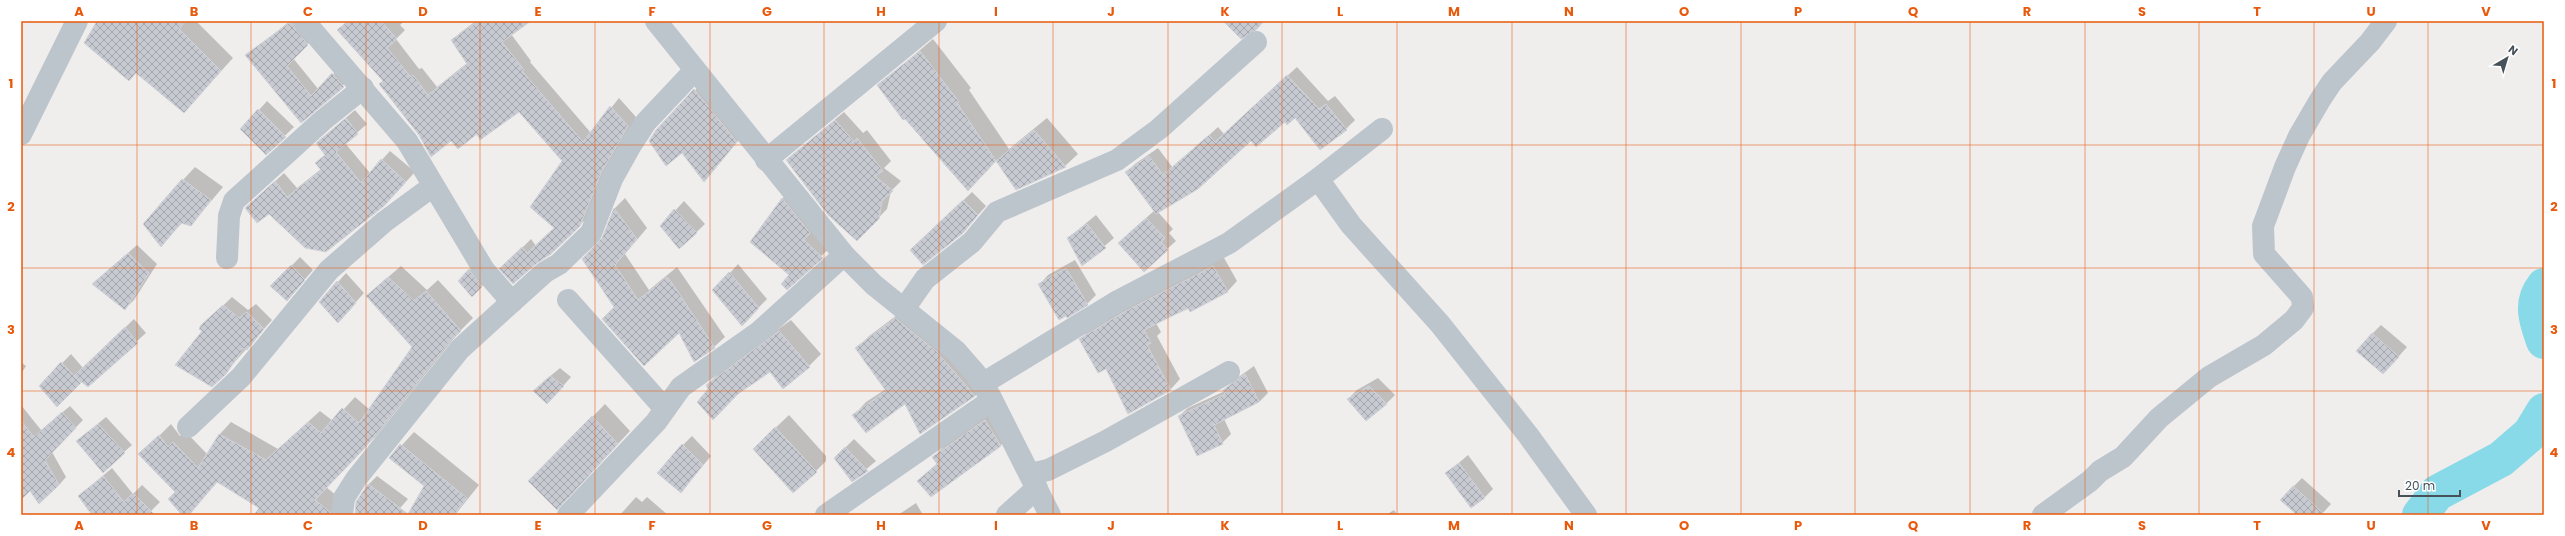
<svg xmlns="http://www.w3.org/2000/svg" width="2565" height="536" font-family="Poppins,sans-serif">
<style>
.shadow{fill:#0003}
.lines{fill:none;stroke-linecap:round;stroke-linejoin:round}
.river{stroke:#89dae9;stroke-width:36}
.building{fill:url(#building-cross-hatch);stroke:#d1d4d9}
.street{stroke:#bcc5cc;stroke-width:22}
.grid{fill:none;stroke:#e8590c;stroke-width:1;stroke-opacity:0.55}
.neatline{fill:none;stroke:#e8590c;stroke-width:1.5}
.grid-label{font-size:13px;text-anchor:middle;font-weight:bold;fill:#e8590c}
</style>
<defs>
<pattern id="building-cross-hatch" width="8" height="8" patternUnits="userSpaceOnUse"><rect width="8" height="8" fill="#c7cad0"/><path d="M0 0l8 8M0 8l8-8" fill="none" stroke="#a3a6ac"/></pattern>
</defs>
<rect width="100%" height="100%" fill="#f0eded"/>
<g class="shadow">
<path d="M98 21H196L233 58 184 112 137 72Z"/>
<path d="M290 21H301L315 37 293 58 319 90 340 67 350 79 301 122 247 55Z"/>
<path d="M347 21H404L400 25 405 30 396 39 419 69 422 68 437 87 467 63 452 40 461 32 476 21H529L511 34 531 61 530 62 591 133 619 98 636 117 589 216 551 253 501 269 531 239 536 246 555 228 564 161 519 111 477 133 451 139 420 134 384 80 338 30Z"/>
<path d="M933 39 971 88 969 90 1009 149 1047 118 1078 154 1065 166 1017 189 996 160 981 177 879 85Z"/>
<path d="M1297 67 1328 101 1335 96 1355 120 1346 129 1295 116 1285 120 1251 139 1158 212 1173 229 1169 233 1176 241 1167 249 1128 234 1155 210 1126 172 1135 164 1158 148 1173 168 1218 127 1224 134Z"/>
<path d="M708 77 749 128 704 181 682 152 657 130Z"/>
<path d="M267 101 294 127 266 154 242 129Z"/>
<path d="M355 110 367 124 345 143 370 173 390 151 415 172 393 196 256 199 284 173 297 188 321 169 326 154 327 134Z"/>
<path d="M844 112 863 133 867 130 891 161 884 168 901 181 891 191 887 209 857 240 787 160Z"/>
<path d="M195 167 223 187 191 225 183 222 161 246 183 180Z"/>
<path d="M794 187 833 245 787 288 790 275 752 242 783 198Z"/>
<path d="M972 192 986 206 963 232 920 242Z"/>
<path d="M625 198 647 228 625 254 649 290 677 267 725 337 714 347 616 307 603 238 615 208Z"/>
<path d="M684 201 705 224 680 248 661 226Z"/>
<path d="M1096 215 1114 238 1082 265 1068 238Z"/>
<path d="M137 245 157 264 134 300 125 309 102 276Z"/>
<path d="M1223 256 1237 281 1227 292 1156 323 1161 332 1157 336 1180 379 1170 390 1106 367 1080 340 1090 329 1135 302Z"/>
<path d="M300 257 313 270 287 300 272 286Z"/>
<path d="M1075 260 1096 295 1087 304 1040 284 1048 275Z"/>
<path d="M738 264 767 299 742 325 730 273Z"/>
<path d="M401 266 427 290 438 280 473 318 459 332 376 436 326 487 342 500 341 515H256L261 508 218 481 188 515H183L177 492 152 443 171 424 180 436 185 431 207 454 220 434 231 422 278 449 320 411 333 421 355 397 370 410 413 347 380 284Z"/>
<path d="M474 266 486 282 472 296 459 281Z"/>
<path d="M346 273 364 293 346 313 338 282Z"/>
<path d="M232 297 248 310 256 304 272 320 225 373 203 331 209 319Z"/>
<path d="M908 307 987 383 975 396 921 433 905 402 854 415 866 402 886 389 857 348 869 336Z"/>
<path d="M134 319 146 333 88 385 82 381 57 406 40 386 71 354 83 368Z"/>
<path d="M791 320 821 354 809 366 783 388 770 371 709 389 707 385 719 373Z"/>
<path d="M2381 325 2407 347 2392 364 2372 334Z"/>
<path d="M21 362 26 366 21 374Z"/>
<path d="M1254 366 1268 393 1259 402 1224 419 1231 434 1222 443 1179 416 1188 408 1225 391 1233 381Z"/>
<path d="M560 368 571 377 556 394 543 382Z"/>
<path d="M1378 378 1395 395 1386 404 1348 399 1357 390Z"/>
<path d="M605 404 630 431 570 496 530 481Z"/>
<path d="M21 405 41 430 70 406 83 420 52 452 66 477 59 485 30 490 21 499Z"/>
<path d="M997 409 1012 434 1001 445 931 496 918 481 938 463 934 457 945 445Z"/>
<path d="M789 415 826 456V461L813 474 767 436Z"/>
<path d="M106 417 132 445 124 452 77 441Z"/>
<path d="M414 432 479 485 455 515H408L425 485 391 457Z"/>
<path d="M692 436 711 456 681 492 683 445Z"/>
<path d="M854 439 876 461 852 481 835 458Z"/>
<path d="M1468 455 1493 489 1484 498 1447 473Z"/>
<path d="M112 468 133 494 142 485 160 502 147 515H94L79 496Z"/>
<path d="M377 476 408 499 394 515H365L368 485Z"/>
<path d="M2302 478 2331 504 2321 515H2298L2293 487Z"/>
<path d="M636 497 642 502 647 497 668 515H620Z"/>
<path d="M916 503 923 515H898Z"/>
<path d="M1394 510 1397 515H1386Z"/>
</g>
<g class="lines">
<g class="river">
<path d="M2544 286C2530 304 2537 321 2544 341"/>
<path d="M2420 515 2437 493 2501 459 2530 434 2544 411"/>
</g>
</g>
<g class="building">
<path d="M97 21H186L179 29 221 71 184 113 136 73 129 81 84 43Z"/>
<path d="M292 21 295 29 308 45 287 66 311 96 332 73 344 87 301 123 245 55Z"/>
<path d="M348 21H381L397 39 387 48 411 77 413 75 428 95 467 64 451 40 478 21H531L502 42 524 70 522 71 583 142 610 106 628 126 601 173 580 226 551 254 537 263 513 284 499 269 522 247 527 253 554 228 530 207 562 161 519 112 480 140 477 134 458 149 451 141 431 157 419 135 379 84 383 81 337 30Z"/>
<path d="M1223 21H1264L1256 30 1241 39Z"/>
<path d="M920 51 959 102 957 103 996 161 968 191 905 119 903 120 877 85Z"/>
<path d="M1287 75 1319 109 1326 104 1347 130 1320 150 1295 118 1287 125 1285 122 1256 147 1251 141 1198 189 1156 214 1125 172 1149 156 1163 175 1209 135 1215 142Z"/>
<path d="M694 89 737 142 704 182 682 153 666 166 649 141 656 130Z"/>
<path d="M258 109 286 137 266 155 240 129Z"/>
<path d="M346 118 358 134 336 152 361 183 381 159 406 182 384 206 326 252 305 248 269 214 257 223 245 208 275 181 287 197 321 170 315 163 325 155 316 143Z"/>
<path d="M835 120 854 142 857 138 883 171 875 176 893 191 882 201 879 219 857 241 828 215 786 160Z"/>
<path d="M1034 130 1066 167 1016 190 996 161Z"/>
<path d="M182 179 211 200 191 226 181 223 161 247 143 224Z"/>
<path d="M782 198 810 233 804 240 823 258 787 290 781 284 789 275 750 242Z"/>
<path d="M963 200 978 215 963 233 923 265 910 250Z"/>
<path d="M614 208 637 239 615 265 638 300 667 277 672 283 715 348 694 362 679 333 644 366 602 319 614 307 582 259 602 238Z"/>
<path d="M674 209 697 233 679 249 660 226Z"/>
<path d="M1146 218 1165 238 1161 242 1168 250 1144 272 1118 243Z"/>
<path d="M1087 224 1106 248 1082 266 1067 238Z"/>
<path d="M128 253 149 273 125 310 92 284Z"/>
<path d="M291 265 305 280 287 301 270 286Z"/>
<path d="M1213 266 1228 292 1190 312 1188 308 1144 330 1151 343 1147 345 1171 390 1128 414 1106 369 1098 373 1079 339 1124 312Z"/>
<path d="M1066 268 1088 305 1067 318 1066 316 1059 320 1038 284Z"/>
<path d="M469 269 482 287 472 297 458 281Z"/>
<path d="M729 272 759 308 742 326 712 290Z"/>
<path d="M388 277 414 301 426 291 461 331 450 341 364 449 315 500 330 512V515H254L259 508 217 482 189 515H182L168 499 175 492 138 454 159 435 168 447 173 442 198 468 219 434 266 460 308 422 321 433 342 408 359 423 412 347 366 296Z"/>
<path d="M337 281 356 303 338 323 319 302Z"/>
<path d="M223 305 239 318 247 312 264 329 247 350 244 348 226 374 212 387 175 365 202 331 199 329 201 325Z"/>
<path d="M895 318 936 351 975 396 920 434 905 404 866 433 852 415 886 391 855 348Z"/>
<path d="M125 327 138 343 88 387 74 376Z"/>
<path d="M779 331 810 367 783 389 770 372 738 394 713 420 697 402 708 389 706 385Z"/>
<path d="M2372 333 2399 357 2383 374 2356 351Z"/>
<path d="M61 362 81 383 57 407 39 386Z"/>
<path d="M1245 374 1259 402 1214 425 1223 444 1197 456 1178 416 1225 394 1223 390Z"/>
<path d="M550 376 564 386 547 404 533 391Z"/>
<path d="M1369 386 1387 404 1366 421 1347 399Z"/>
<path d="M62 412 76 428 45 460 59 485 39 504 30 491 21 500V421L34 437Z"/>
<path d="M592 416 618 444 557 510 528 481Z"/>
<path d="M985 420 1001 446 931 497 917 481 937 464 932 457Z"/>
<path d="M98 424 125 453 103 473 76 441Z"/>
<path d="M775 427 817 472 793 493 753 449Z"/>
<path d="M400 444 467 498 454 515H355L356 502 368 484 408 514 424 486 389 458Z"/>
<path d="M682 444 703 465 681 493 657 473Z"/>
<path d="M845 447 868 471 852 482 834 458Z"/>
<path d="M1459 463 1485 498 1471 508 1445 473Z"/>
<path d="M103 476 124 502 133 493 155 515H92L78 496Z"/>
<path d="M2293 486 2325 515H2297L2280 500Z"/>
</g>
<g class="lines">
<g class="street">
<path d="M304 21 407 141 484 270 512 302"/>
<path d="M656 21 844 255 874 285 956 351 976 374 990 396 1050 515"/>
<path d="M21 134 77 21"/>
<path d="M766 160 936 21"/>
<path d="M1318 179 1351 225 1440 324 1528 435 1586 515"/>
<path d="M227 258 229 216 234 201 322 121 363 88"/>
<path d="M568 300 665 409"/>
<path d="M904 309 925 279 972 242 997 212 1117 160 1159 129 1256 42"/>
<path d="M982 384 1118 301 1229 243 1318 179 1382 129"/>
<path d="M188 427 241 377 329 270 384 222 433 186"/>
<path d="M1030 474 1048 470 1106 441 1229 372"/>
<path d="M342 515 344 498 356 479 460 349 545 272 559 264 591 233 612 179 631 145 646 122 694 71"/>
<path d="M568 515 656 422 681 387 759 332 844 255"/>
<path d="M826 515 992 400"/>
<path d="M1007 515 1037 488"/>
<path d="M2043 515 2090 481 2100 471 2123 457 2159 418 2209 377 2264 345 2294 320 2303 308 2302 297 2264 254 2263 226 2285 167 2299 136 2320 100 2332 82 2370 42 2386 21"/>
</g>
</g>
<path class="grid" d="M137 21V515M251 21V515M366 21V515M480 21V515M595 21V515M710 21V515M824 21V515M939 21V515M1053 21V515M1168 21V515M1282 21V515M1397 21V515M1512 21V515M1626 21V515M1741 21V515M1855 21V515M1970 21V515M2085 21V515M2199 21V515M2314 21V515M2428 21V515M21 145H2544M21 268H2544M21 391H2544"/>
<rect width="2565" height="536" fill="none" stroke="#ffffff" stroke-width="44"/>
<g transform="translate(2507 58) rotate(38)" stroke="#ffffff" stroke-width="3" paint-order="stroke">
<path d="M0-3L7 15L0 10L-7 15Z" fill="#46515a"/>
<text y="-6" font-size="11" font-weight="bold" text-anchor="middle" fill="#46515a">N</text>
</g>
<path d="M2399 490v6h61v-6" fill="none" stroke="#46515a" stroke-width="2"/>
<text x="2405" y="490" font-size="12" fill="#46515a" stroke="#ffffff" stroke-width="3" paint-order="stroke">20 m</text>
<rect x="22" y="22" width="2521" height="492" class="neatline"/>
<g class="grid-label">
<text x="79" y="16">A</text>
<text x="194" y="16">B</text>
<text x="308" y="16">C</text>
<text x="423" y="16">D</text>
<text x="538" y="16">E</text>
<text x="652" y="16">F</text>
<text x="767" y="16">G</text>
<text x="881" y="16">H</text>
<text x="996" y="16">I</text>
<text x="1111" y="16">J</text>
<text x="1225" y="16">K</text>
<text x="1340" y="16">L</text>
<text x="1454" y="16">M</text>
<text x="1569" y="16">N</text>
<text x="1684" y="16">O</text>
<text x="1798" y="16">P</text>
<text x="1913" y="16">Q</text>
<text x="2027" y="16">R</text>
<text x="2142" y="16">S</text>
<text x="2257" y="16">T</text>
<text x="2371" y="16">U</text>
<text x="2486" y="16">V</text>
<text x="11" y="88">1</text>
<text x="2554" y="88">1</text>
<text x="11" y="211">2</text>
<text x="2554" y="211">2</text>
<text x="11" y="334">3</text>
<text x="2554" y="334">3</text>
<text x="11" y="457">4</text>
<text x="2554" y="457">4</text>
<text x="79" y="530">A</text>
<text x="194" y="530">B</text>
<text x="308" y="530">C</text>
<text x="423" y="530">D</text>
<text x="538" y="530">E</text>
<text x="652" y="530">F</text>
<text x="767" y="530">G</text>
<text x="881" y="530">H</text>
<text x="996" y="530">I</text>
<text x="1111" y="530">J</text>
<text x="1225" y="530">K</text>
<text x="1340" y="530">L</text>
<text x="1454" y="530">M</text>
<text x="1569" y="530">N</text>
<text x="1684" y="530">O</text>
<text x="1798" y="530">P</text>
<text x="1913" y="530">Q</text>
<text x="2027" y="530">R</text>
<text x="2142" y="530">S</text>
<text x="2257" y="530">T</text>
<text x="2371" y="530">U</text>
<text x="2486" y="530">V</text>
</g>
</svg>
